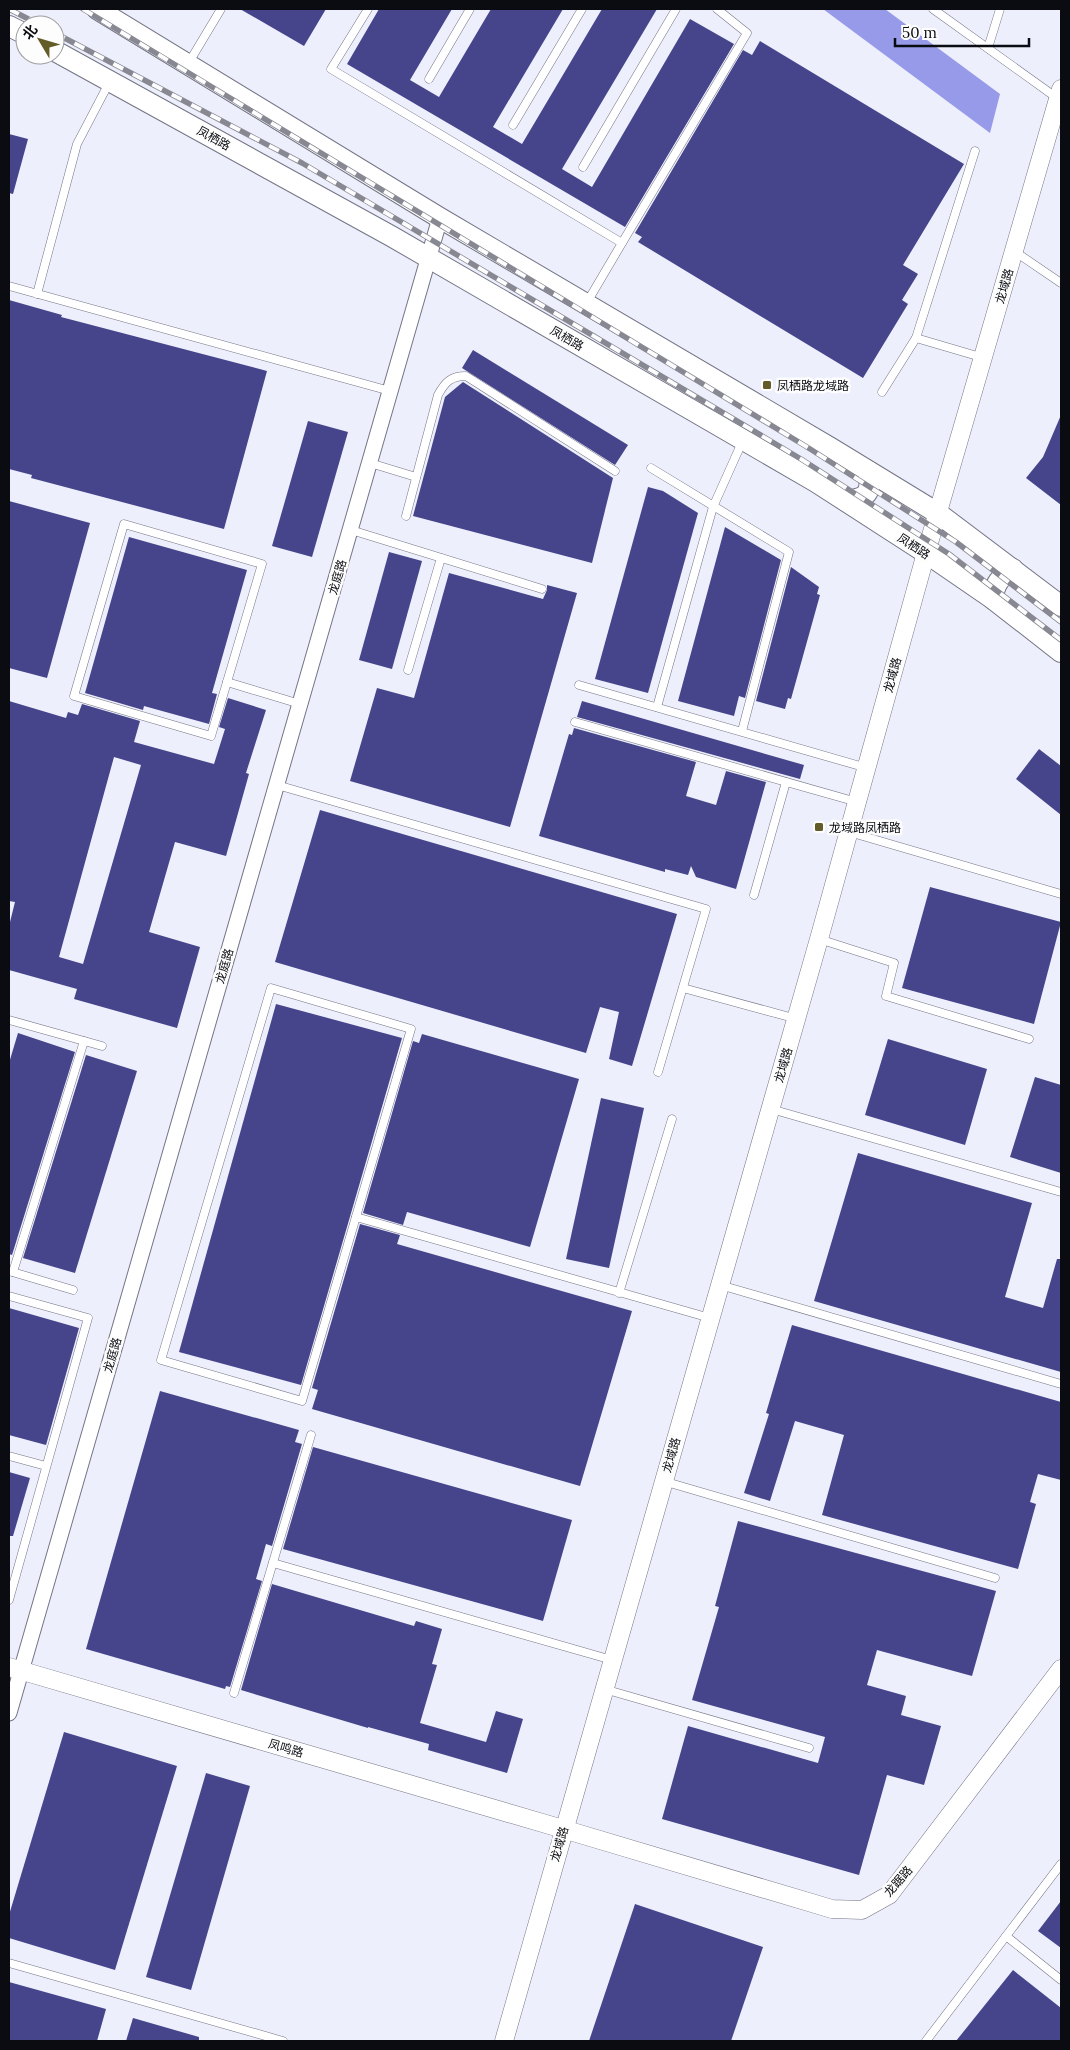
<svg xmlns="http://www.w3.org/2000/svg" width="1070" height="2050" font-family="Lora,'Noto Sans SC',serif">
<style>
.water{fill:#969ae9}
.building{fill:#46458b;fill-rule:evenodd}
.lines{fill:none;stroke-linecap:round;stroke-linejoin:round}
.service-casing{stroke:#747585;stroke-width:9}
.minor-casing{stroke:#747585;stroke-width:17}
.tertiary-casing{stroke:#747585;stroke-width:19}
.secondary-casing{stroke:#747585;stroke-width:22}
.service{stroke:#fff;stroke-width:8}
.minor{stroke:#fff;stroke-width:15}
.tertiary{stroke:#fff;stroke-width:18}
.secondary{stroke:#fff;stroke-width:20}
.rail-casing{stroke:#878892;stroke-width:5.5}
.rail{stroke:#fdfdfd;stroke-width:4;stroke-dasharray:11;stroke-linecap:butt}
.poi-dot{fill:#635c28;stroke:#fdfdfd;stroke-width:2}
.labels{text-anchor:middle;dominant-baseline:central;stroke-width:5;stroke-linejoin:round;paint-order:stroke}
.street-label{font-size:12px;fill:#0b0c11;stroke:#fdfdfd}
.poi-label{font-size:12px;fill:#0b0c11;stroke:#fdfdfd;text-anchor:start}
</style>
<rect width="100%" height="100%" fill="#edeffc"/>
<path class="water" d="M823 9H885L1000 94 990 133Z"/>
<g class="building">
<path d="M240 9H326L304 46Z"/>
<path d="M379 9H452L410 80 439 97 491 9H563L493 127 522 144 602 9H657L562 169 592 187 690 19 734 44 625 227 347 64Z"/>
<path d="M760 41 964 164 903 265 918 274 902 300 908 304 863 378 638 242 642 237 635 233 743 50 752 55Z"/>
<path d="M9 134 28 139 13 194 9 193Z"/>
<path d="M9 300 62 315 61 317 267 371 224 529 31 478 32 475 9 469Z"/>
<path d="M473 350 628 445 615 465 462 368Z"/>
<path d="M463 382 613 478 592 563 413 516 445 397Z"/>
<path d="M1061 415V505L1026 478 1043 457Z"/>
<path d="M308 421 348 432 312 557 272 546Z"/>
<path d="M648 487 663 491 698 513 648 693 595 679Z"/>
<path d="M9 501 90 523 47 678 9 668Z"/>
<path d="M725 527 781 560 745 698 739 696 734 716 678 701Z"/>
<path d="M129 537 247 570 212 693 217 694 209 724 144 706 143 710 85 693Z"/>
<path d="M389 552 422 561 392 669 359 660Z"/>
<path d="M791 567 819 587 817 594 820 595 791 699 788 698 785 709 756 701Z"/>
<path d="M449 573 543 599 547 590V585L577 593 510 827 350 781 377 688 414 698Z"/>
<path d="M228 698 266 710 246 773 249 774 226 856 175 842 149 932 200 947 177 1028 74 999 77 989 9 970V926L15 902 9 901V701L66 718 68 712 78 715 82 704 140 721 134 742 214 764 225 729 219 727ZM114 757 141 765 83 964 59 957Z"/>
<path d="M582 701 804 765 800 779 577 717Z"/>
<path d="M574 728 696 762 686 796 716 805 726 771 766 782 736 889 696 877 691 866 688 875 665 869V872L539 836 569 734 572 735Z"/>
<path d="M1039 749 1061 766V815L1016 779Z"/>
<path d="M320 810 677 914 632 1066 609 1059 619 1012 600 1007 586 1053 275 962Z"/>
<path d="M930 887 1061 922 1034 1024 902 988Z"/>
<path d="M276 1004 402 1038 301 1385 179 1352Z"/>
<path d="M18 1033 75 1052 12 1255 9 1254V1063Z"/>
<path d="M422 1034 579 1079 530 1247 407 1212 403 1225 363 1213 413 1041 419 1043Z"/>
<path d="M888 1039 987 1069 965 1145 865 1115Z"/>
<path d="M86 1055 137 1071 75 1273 23 1258Z"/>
<path d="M1035 1077 1061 1085V1173L1010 1157Z"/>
<path d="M601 1098 644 1108 609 1268 566 1259Z"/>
<path d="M858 1153 1032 1203 1005 1297 1043 1308 1057 1259H1061V1372L814 1301Z"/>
<path d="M360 1224 400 1235 397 1244 632 1311 580 1486 312 1409 318 1390 312 1388Z"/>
<path d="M9 1308 79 1328 46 1445 9 1435Z"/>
<path d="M792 1325 1061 1402V1480L1038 1474 1030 1502 1036 1504 1018 1569 822 1515 844 1435 795 1421 770 1501 744 1493 769 1414 766 1413Z"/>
<path d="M160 1391 299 1430 295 1442 302 1444 272 1546 266 1544 256 1579 262 1581 230 1687 226 1686 225 1689 86 1649Z"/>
<path d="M313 1447 572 1520 543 1621 283 1549Z"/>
<path d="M9 1472 30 1478 13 1536H9Z"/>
<path d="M738 1521 996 1591 972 1676 877 1650 867 1685 906 1696 901 1715 941 1726 924 1785 887 1775 859 1875 662 1819 688 1726 818 1763 825 1737 692 1700 719 1607 715 1606Z"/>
<path d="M272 1584 414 1626 416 1621 442 1629 432 1664 437 1665 420 1723 486 1742 496 1711 523 1719 507 1773 428 1750 429 1744 368 1727V1728L241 1690Z"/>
<path d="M64 1732 177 1766 115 1970 9 1938V1915Z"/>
<path d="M206 1773 250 1786 191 1990 146 1977Z"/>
<path d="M1061 1901V1948L1038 1931Z"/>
<path d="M635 1904 763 1947 731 2041H589Z"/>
<path d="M1013 1970 1061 2008V2041H956Z"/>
<path d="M9 1982 106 2009 97 2041H9Z"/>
<path d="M133 2018 199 2037V2041H126Z"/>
</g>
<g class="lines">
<g class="service-casing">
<g id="service">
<path d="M368 9 331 69 622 243 747 33 717 9"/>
<path d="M933 9 1057 98"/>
<path d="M988 48 1000 9"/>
<path d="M188 64 221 9"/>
<path d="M429 79 470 9"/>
<path d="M513 125 582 9"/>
<path d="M583 167 676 9"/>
<path d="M1014 251 1061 283"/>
<path d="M9 286 390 391"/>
<path d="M37 294 77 144 110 81"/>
<path d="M586 304 622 243"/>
<path d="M916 338 984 358"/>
<path d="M882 392 916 338 975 151"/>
<path d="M370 463 416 477"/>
<path d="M651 468 789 552 742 731"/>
<path d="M406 516 438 395C445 382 451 376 466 376L615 471"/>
<path d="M124 524 262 564 211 736 74 696Z"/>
<path d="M351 530 542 589"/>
<path d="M408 670 441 558"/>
<path d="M227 682 300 704"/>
<path d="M579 685 867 768"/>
<path d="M657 707 713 507 743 440"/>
<path d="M575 722 857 802"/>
<path d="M277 785 706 909 658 1072"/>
<path d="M849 832 1061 894"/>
<path d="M754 895 786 782"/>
<path d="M819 939 894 963 886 996 1029 1039"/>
<path d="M271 988 411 1029 302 1401 161 1360Z"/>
<path d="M683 988 797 1019"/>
<path d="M9 1020 102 1046"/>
<path d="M771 1109 1061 1192"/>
<path d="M356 1217 710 1318"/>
<path d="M9 1271 73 1290"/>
<path d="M13 1272 84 1041"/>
<path d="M720 1285 1061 1384"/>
<path d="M619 1293 672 1119"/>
<path d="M9 1296 88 1318 9 1600"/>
<path d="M9 1456 46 1466"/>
<path d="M663 1481 995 1578"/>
<path d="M273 1563 612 1660"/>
<path d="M604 1689 809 1748"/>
<path d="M234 1693 311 1435"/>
<path d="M1006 1936 1061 1980"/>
<path d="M9 1963 283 2041"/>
<path d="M926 2041 1061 1864"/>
</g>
</g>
<g class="minor-casing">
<path id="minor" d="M9 1713 440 218"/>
</g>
<g class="tertiary-casing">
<g id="tertiary">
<path d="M9 1667 563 1829 832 1909 862 1910 889 1895 1061 1669"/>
<path d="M504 2041 819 939 926 553 1061 89"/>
</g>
</g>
<g class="secondary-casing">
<g id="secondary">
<path d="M97 9 440 218 831 448 939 514 1061 606"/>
<path d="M9 26 25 34"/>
<path d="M55 51 391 236 816 482 926 553 993 599 1061 652"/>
<path d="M846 501C868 498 872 493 868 471"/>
<path d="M993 599C994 584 1000 577 1013 569"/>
</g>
</g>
<use href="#service" class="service"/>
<use href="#minor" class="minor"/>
<use href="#tertiary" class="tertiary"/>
<use href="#secondary" class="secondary"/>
<g class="rail-casing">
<g id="rail">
<path d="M9 9 40 25"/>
<path d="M83 9 807 447 956 542 1061 622"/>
<path d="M55 33 302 163 801 459 949 554 1061 640"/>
</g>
</g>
<use href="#rail" class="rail"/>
</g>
<g class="poi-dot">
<rect x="762" y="380" width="10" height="10" rx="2.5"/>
<rect x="814" y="822" width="10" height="10" rx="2.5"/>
</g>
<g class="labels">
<g class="street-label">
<text transform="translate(214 138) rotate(29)">凤栖路</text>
<text transform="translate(1004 286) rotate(-74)">龙域路</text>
<text transform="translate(567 338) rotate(30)">凤栖路</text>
<text transform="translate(914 546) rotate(33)">凤栖路</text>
<text transform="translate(337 577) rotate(-74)">龙庭路</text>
<text transform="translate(892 675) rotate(-75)">龙域路</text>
<text transform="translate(224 966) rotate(-74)">龙庭路</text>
<text transform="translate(783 1065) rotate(-74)">龙域路</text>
<text transform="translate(112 1355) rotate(-74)">龙庭路</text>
<text transform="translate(671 1455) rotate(-74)">龙域路</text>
<text transform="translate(286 1748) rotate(16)">凤鸣路</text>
<text transform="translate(559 1844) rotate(-74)">龙域路</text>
<text transform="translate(898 1881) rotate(-49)">龙踞路</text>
</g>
<g class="poi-label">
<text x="777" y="385">凤栖路龙域路</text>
<text x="829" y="827">龙域路凤栖路</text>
</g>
</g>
<rect width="1070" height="2050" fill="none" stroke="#0b0c11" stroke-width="20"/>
<g transform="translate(40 40) rotate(308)"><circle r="24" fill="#fdfdfd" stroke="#9c9d9f"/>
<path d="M0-4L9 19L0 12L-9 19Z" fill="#635c28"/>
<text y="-8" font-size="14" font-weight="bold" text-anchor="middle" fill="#0b0c11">北</text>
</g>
<path d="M895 38v8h134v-8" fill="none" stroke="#0b0c11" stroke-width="2.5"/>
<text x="902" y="38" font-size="15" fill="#0b0c11" stroke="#fdfdfd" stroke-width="4" paint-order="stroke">50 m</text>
</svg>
